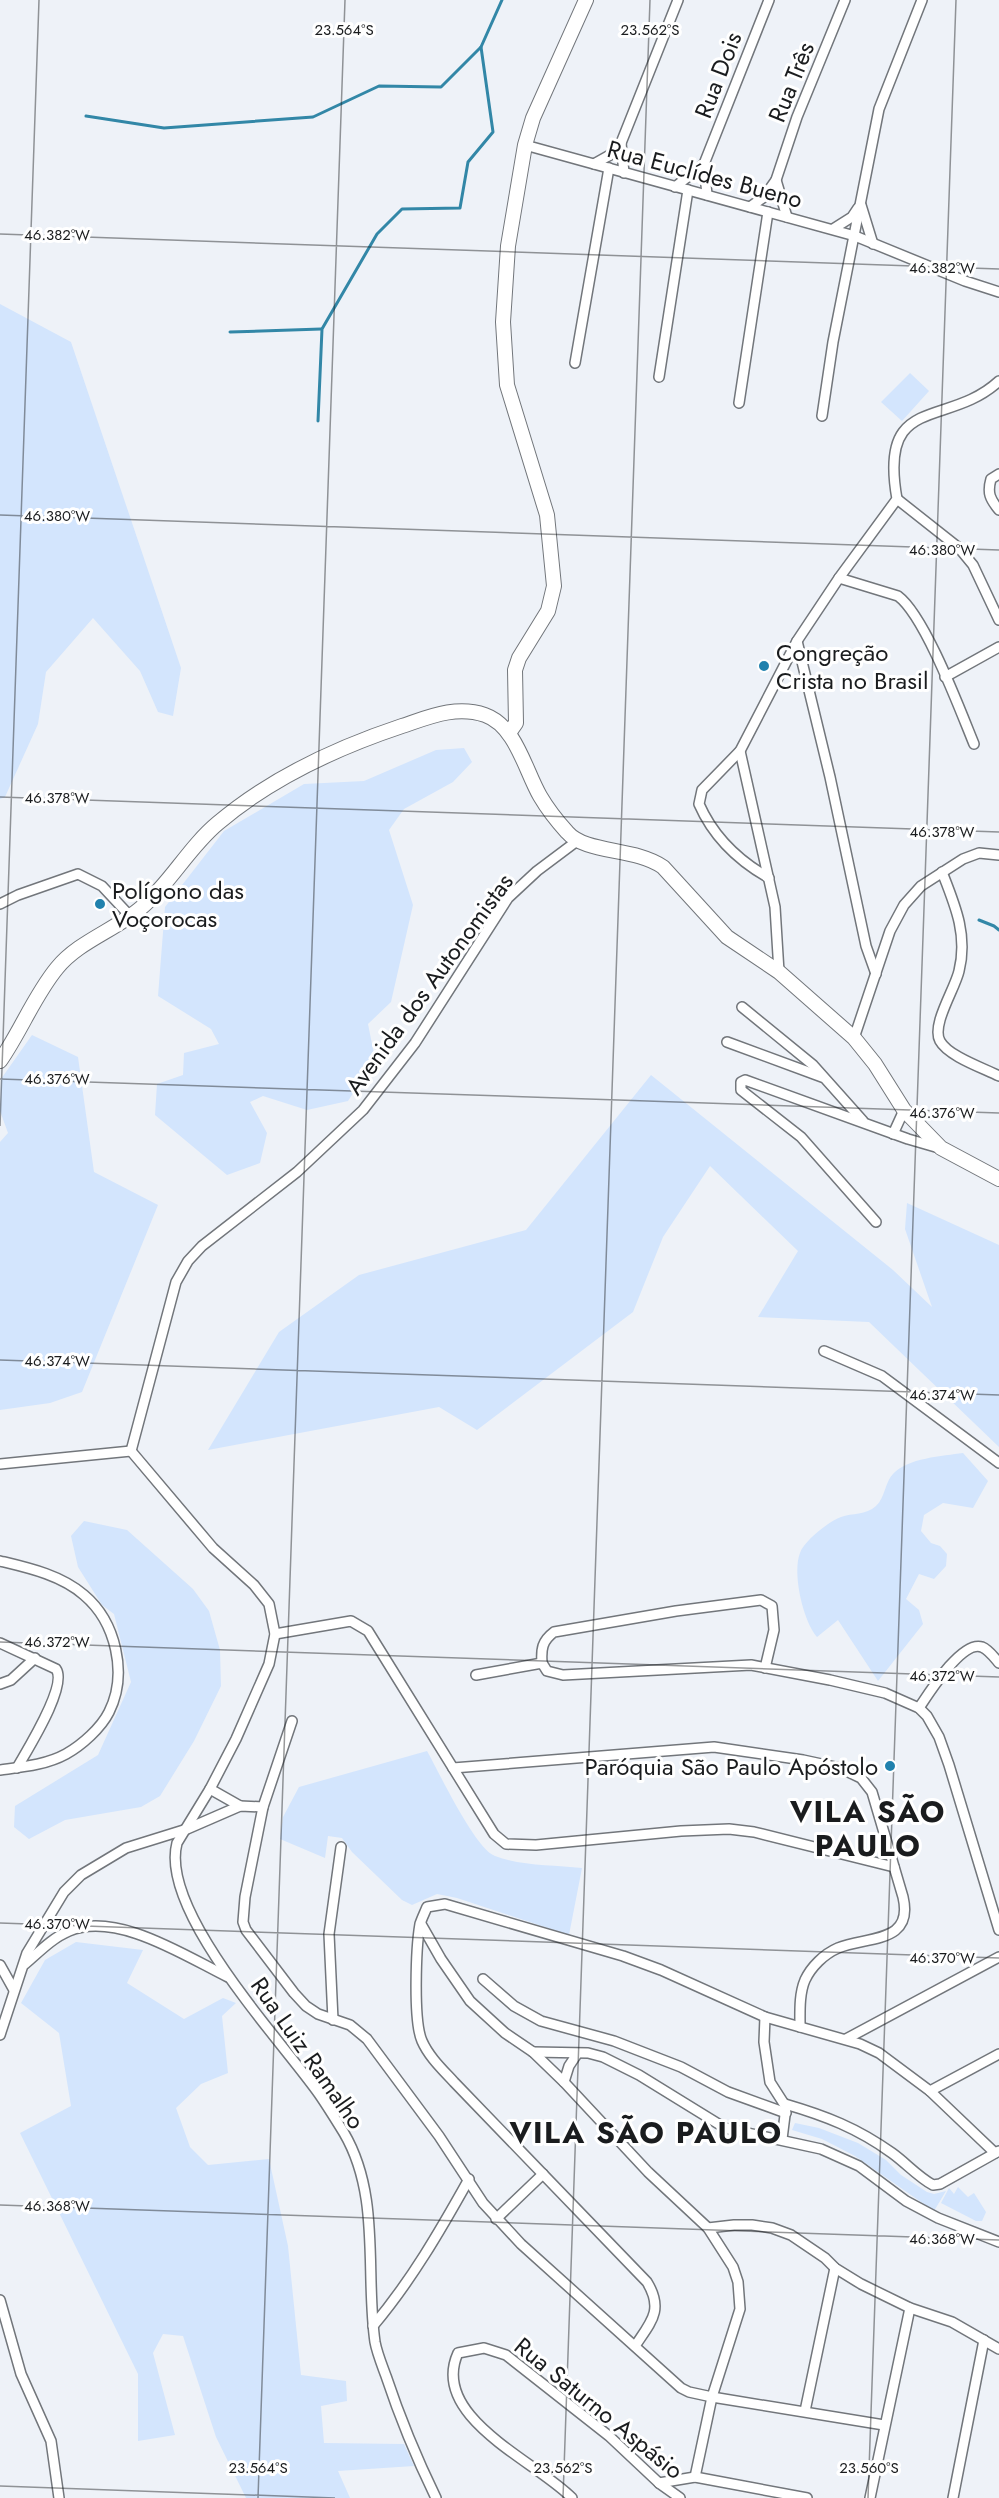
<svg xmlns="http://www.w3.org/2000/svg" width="999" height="2498" font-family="Jost,sans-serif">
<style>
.green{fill:#d3e5fd}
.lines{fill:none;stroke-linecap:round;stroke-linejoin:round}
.stream{stroke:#3287a7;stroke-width:3}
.street-casing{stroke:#72767b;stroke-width:12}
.secondary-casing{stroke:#72767b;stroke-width:16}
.street{stroke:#fff;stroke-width:9}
.secondary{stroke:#fff;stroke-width:14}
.ticks{fill:none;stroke:#1a1c1e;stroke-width:1.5;stroke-opacity:0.45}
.poi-dot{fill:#2081ad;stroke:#fff;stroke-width:2}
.labels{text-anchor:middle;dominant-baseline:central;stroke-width:6;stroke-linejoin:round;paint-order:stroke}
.street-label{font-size:24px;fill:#1a1c1e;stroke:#fff}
.poi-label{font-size:24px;fill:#1a1c1e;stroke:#fff;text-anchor:start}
.district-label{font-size:30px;font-weight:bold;letter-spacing:1.5px;fill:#1a1c1e;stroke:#fff}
.ticks-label{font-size:15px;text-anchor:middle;fill:#1a1c1e;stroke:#fff;stroke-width:6;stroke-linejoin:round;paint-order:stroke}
</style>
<rect width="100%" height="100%" fill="#eef2f8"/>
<g class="green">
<path d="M0 304 71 342 181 668 173 716 158 712 140 671 93 618 46 672 38 724 5 797 0 799Z"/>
<path d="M910 373 929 391 902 421 881 402Z"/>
<path d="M464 748 472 762 453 782 404 809 389 830 413 905 391 1002 368 1024 375 1059 348 1101 307 1110 263 1096 250 1102 267 1133 260 1163 227 1175 155 1115 157 1084 183 1075 184 1053 219 1044 211 1029 158 996 165 907 224 831 304 784 364 781 436 750Z"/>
<path d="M32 1035 78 1057 94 1172 158 1205 82 1392 50 1403 0 1410V1142L8 1133 0 1111 1 1079Z"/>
<path d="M651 1075 893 1270 932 1307 905 1229 907 1203 999 1245V1447L869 1322 758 1317 798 1251 710 1166 663 1237 633 1312 477 1430 439 1407 208 1450 279 1332 359 1275 526 1230Z"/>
<path d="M963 1453 988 1481 973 1508 943 1503 924 1515 921 1531 931 1543 940 1546 947 1554 946 1566 934 1579 919 1574 906 1599 919 1610 923 1624 878 1681 838 1620 817 1637C803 1621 792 1573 800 1553 804 1541 828 1522 841 1517 852 1513 866 1515 876 1506 885 1498 885 1482 893 1474 907 1458 943 1456 963 1453Z"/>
<path d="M84 1521 127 1530 193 1589 209 1611 220 1650 221 1686 194 1741 160 1796 141 1807 65 1820 29 1839 14 1827 15 1806 98 1755 131 1682 114 1614 102 1605 78 1567 71 1536Z"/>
<path d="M427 1751C439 1772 475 1849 495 1856 521 1866 554 1865 582 1868L569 1935 457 1898 437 1894 412 1905 402 1900 352 1852 342 1838 328 1836 325 1858 280 1839 283 1817 299 1787Z"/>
<path d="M76 1942 143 1950 127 1983 184 2019 223 1998 236 2003 222 2016 228 2073 201 2084 176 2108 190 2147 208 2165 269 2159 288 2246 301 2375 346 2381 347 2401 321 2406 324 2443 404 2444 414 2466 338 2471 350 2498H246L216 2437 183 2336 163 2334 153 2353 175 2435 138 2441V2374L20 2133 71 2106 59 2033 21 2003 45 1960Z"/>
<path d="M795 2123 819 2128 858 2143 886 2160 901 2175 927 2192 934 2194 946 2191 934 2211 855 2156 822 2139 792 2130Z"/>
<path d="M958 2187 968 2197 974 2193 986 2212 982 2221H976L941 2203 949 2188 954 2194Z"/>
</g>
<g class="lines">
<g class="stream">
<path d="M86 116 164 128 313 117 379 86 441 87 481 47 502 0"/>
<path d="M230 332 321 329"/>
<path d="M318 421 322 329 377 234 402 209 460 208 468 162 493 132 481 47"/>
<path d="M979 920 994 926 999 930"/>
</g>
<g class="street-casing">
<g id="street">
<path d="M621 143 624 173"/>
<path d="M525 145 855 236 965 281 999 292"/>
<path d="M594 164 610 155 621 143 678 0"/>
<path d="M776 180 787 217"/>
<path d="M675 187 704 164"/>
<path d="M707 195 704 164 769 0"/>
<path d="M861 205 873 244"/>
<path d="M750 207 764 197 776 180 797 117 845 0"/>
<path d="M833 229 852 217 858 208"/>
<path d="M575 363 609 168"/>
<path d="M659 377 688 190"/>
<path d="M739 403 768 212"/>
<path d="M822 416 833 342 879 109 922 0"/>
<path d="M999 474 991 479C987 493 990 499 999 510"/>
<path d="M897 499 959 548 973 565 999 620"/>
<path d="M839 578 898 596C925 616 960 710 974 744"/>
<path d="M797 641 830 777 866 946 876 974"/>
<path d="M945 677 999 647"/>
<path d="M740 751 775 907 779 972"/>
<path d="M942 872C955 905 968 935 959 971 955 989 931 1025 940 1041 948 1056 983 1068 999 1076"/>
<path d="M769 878C739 861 713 836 699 804L702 790 740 751 797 641 839 578 897 499C878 392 947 429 999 381"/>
<path d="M0 904 18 895 78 874 102 886 131 917"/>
<path d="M742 1007 813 1065 863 1121"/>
<path d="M854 1038 890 931 904 905 921 886 963 859 979 853 999 855"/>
<path d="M727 1042 822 1077"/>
<path d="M893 1134 904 1110"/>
<path d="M876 1222 801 1137 741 1090V1082L745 1080 908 1139 939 1148"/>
<path d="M824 1351 882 1376 999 1463"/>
<path d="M131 1451 213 1548 254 1585 269 1604 275 1634 269 1664 236 1739 210 1789 177 1843C159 1911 281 2040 319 2094 328 2107 336 2120 344 2133 381 2196 365 2272 375 2342 377 2353 382 2365 386 2376 400 2418 417 2459 436 2498"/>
<path d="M131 1451 176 1282 188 1261 202 1246 297 1172 363 1110 415 1043 508 898 537 871 577 841"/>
<path d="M0 1464 131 1451"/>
<path d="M0 1561C29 1568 61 1575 84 1595 116 1622 128 1674 109 1712 101 1728 82 1745 66 1754 46 1765 22 1767 0 1770"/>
<path d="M275 1634 351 1621 368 1631 494 1834 506 1844 536 1845 681 1831 729 1829 754 1832 894 1867"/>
<path d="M0 1643 56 1669C68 1686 27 1750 17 1768"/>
<path d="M542 1663C541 1649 542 1641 554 1632L676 1611 761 1600 772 1606 774 1630 765 1668"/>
<path d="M476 1675 542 1663 547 1671 563 1675 751 1665 830 1680 885 1693 919 1708 927 1716 939 1737 949 1765 999 1930"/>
<path d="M0 1684 11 1680 35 1658"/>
<path d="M919 1708C929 1693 962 1640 982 1647 989 1650 994 1657 999 1663"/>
<path d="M292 1721 263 1807 245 1897 243 1922 246 1930 294 1993 306 2006 318 2014 350 2025 367 2039 439 2136 483 2203 521 2244 681 2388 689 2392 712 2397 884 2425"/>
<path d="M453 1768 714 1747 803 1760 840 1768 861 1778 872 1792 903 1897C914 1944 867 1936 838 1948 824 1954 811 1967 805 1980 799 1994 800 2012 800 2027"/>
<path d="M210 1789 240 1806"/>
<path d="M421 1924 441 1959 470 2001 505 2033 533 2052 564 2082 648 2172 708 2228 733 2267 738 2282 740 2309 712 2397 695 2477"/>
<path d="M25 1964C38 1953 52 1938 69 1931 117 1911 185 1956 228 1977"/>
<path d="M0 1965 14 1990"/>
<path d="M483 1979 514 2006 541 2021 614 2041 681 2067 728 2092 786 2113"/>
<path d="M765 2017 764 2042 770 2082 786 2107 782 2139"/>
<path d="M333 2020 329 1934 341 1847"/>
<path d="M0 2035 27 1953 64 1892 81 1875 126 1848 187 1829 240 1806 263 1807"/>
<path d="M846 2039 999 1957"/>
<path d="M533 2052 588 2053 603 2057 639 2075 725 2128 821 2149 859 2166 906 2201 938 2218 999 2242"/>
<path d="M564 2082 569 2066 577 2054"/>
<path d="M930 2091 999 2054"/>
<path d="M785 2104C826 2116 857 2128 892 2153 906 2163 918 2177 933 2185L940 2184 999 2151"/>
<path d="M496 2219 543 2174"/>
<path d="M708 2228 734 2225H752L772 2228 791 2235 825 2258 835 2268 861 2284 910 2308 952 2322 999 2349"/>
<path d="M0 2300 21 2374 51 2441 59 2498"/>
<path d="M373 2326C411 2281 440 2231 469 2179"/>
<path d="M635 2346C651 2322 664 2310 647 2282L454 2082C443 2070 429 2057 422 2041 413 2021 416 1947 420 1924 422 1918 425 1912 427 1907L445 1904 623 1956 661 1970 765 2017 860 2044 879 2053 930 2091 995 2153"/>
<path d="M805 2411 835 2268"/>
<path d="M659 2483 695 2477 807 2498"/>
<path d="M572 2498C536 2461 429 2417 458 2353L484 2348 506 2355 609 2436 659 2483 680 2498"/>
<path d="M870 2498 910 2308"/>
<path d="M953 2498 984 2340"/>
</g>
</g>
<g class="secondary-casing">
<g id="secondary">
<path d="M509 733 516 723 515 670 519 658 548 611 554 586 547 515 507 385 503 322 508 246 525 145 533 118 586 0"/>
<path d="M0 1061C21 1031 34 996 57 968 79 941 116 930 142 907 171 882 189 847 218 823 271 778 336 748 402 726 429 717 456 705 485 715 516 726 525 770 540 796 547 808 557 821 567 832 586 854 634 847 663 867L727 937 779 972 854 1038 875 1064 904 1110 941 1148 999 1179"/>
</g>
</g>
<use href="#street" class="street"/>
<use href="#secondary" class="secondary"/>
</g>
<path class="ticks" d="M0 234 999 269M0 515 999 550M0 797 999 832M0 1079 999 1113M0 1126 39 0M0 1360 999 1395M0 1642 999 1677M0 1923 999 1958M0 2205 999 2240M0 2486 335 2498M258 2498 345 0M563 2498 650 0M868 2498 956 0"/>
<g class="poi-dot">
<circle cx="764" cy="666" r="6"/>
<circle cx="100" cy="904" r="6"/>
<circle cx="890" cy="1766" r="6"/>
</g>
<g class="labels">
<g class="street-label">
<text transform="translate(718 75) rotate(-69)">Rua Dois</text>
<text transform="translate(791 82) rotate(-68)">Rua Três</text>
<text transform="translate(705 174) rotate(15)">Rua Euclídes Bueno</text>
<text transform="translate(429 984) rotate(-54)">Avenida dos Autonomistas</text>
<text transform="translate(308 2053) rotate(55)">Rua Luiz Ramalho</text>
<text transform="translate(599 2408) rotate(39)">Rua Saturno Aspásio</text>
</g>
<g class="poi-label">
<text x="776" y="652">Congreção<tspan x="776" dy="28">Crista no Brasil</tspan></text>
<text x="112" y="890">Polígono das<tspan x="112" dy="28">Voçorocas</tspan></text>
<text x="878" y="1766" text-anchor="end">Paróquia São Paulo Apóstolo</text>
</g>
<g class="district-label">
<text x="868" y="1811">VILA SÃO<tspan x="868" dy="34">PAULO</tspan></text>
<text x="646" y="2132">VILA SÃO PAULO</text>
</g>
</g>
<g class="ticks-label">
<text x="344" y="35">23.564°S</text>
<text x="650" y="35">23.562°S</text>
<text x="57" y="240">46.382°W</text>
<text x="942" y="273">46.382°W</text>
<text x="57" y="521">46.380°W</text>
<text x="942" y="555">46.380°W</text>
<text x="57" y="803">46.378°W</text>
<text x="942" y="837">46.378°W</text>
<text x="57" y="1084">46.376°W</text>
<text x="942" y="1118">46.376°W</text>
<text x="57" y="1366">46.374°W</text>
<text x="942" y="1400">46.374°W</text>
<text x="57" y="1647">46.372°W</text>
<text x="942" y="1681">46.372°W</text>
<text x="57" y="1929">46.370°W</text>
<text x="942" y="1963">46.370°W</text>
<text x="57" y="2211">46.368°W</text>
<text x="942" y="2244">46.368°W</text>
<text x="258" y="2473">23.564°S</text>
<text x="563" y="2473">23.562°S</text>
<text x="869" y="2473">23.560°S</text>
</g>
</svg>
